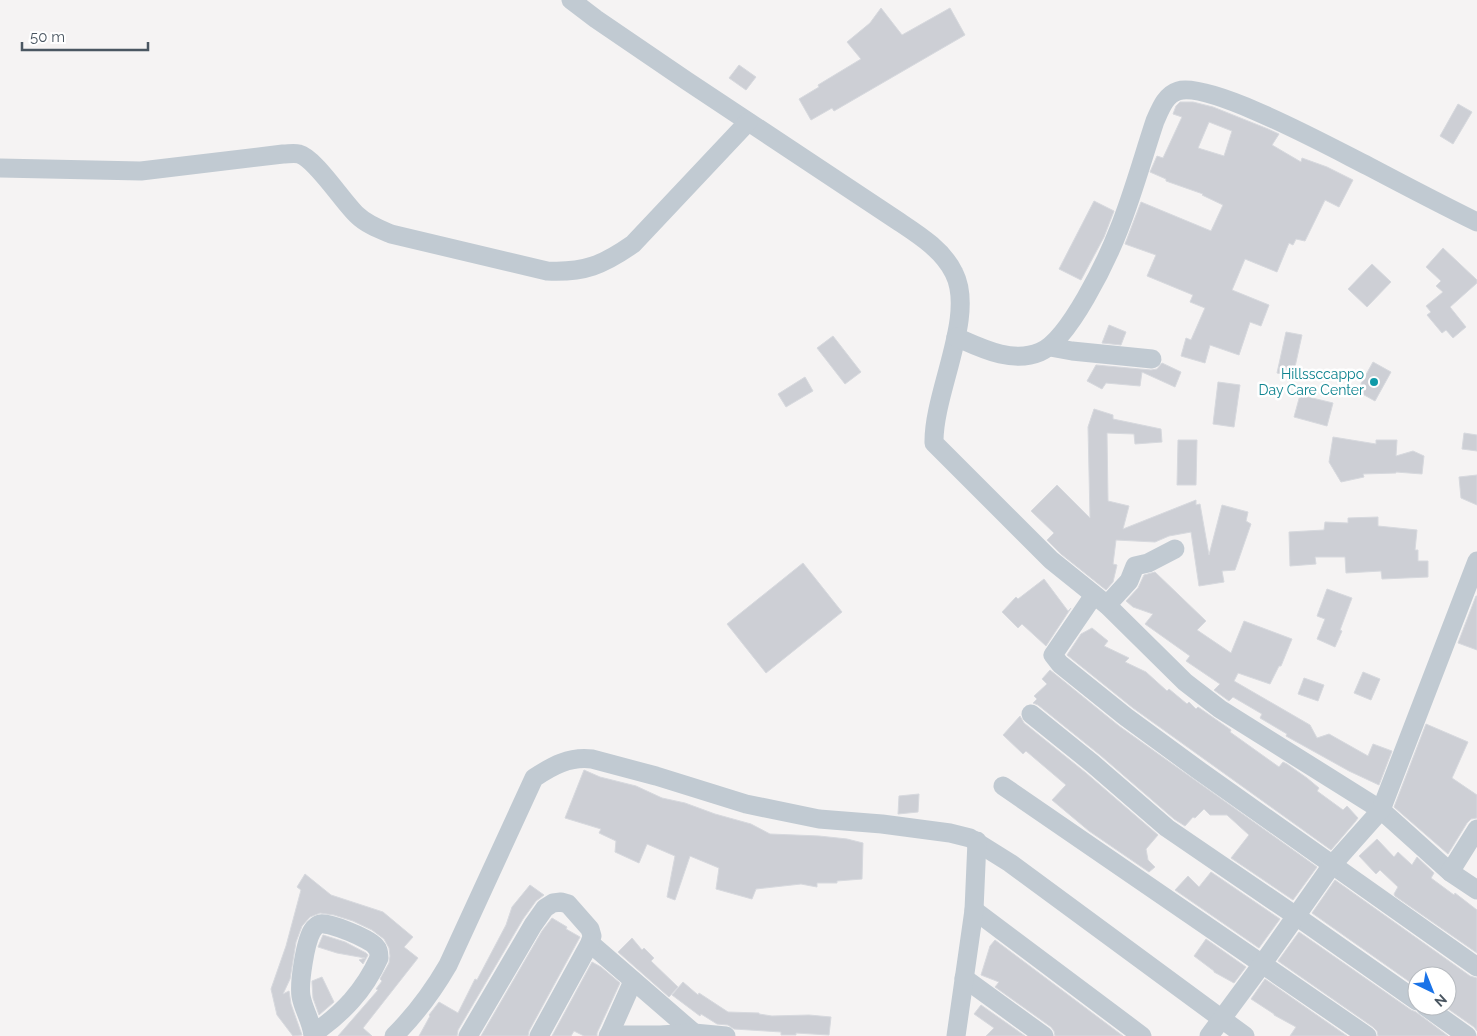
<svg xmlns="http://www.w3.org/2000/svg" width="1477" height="1036" font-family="Raleway,sans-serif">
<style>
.building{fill:#cdcfd5;stroke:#d7d9de;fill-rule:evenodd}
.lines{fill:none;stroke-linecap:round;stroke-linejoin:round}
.minor{stroke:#c1cad2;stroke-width:19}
.culture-dot{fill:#0f9aa8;stroke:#fff;stroke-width:2}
.labels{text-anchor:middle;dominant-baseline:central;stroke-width:5;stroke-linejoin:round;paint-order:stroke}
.culture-label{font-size:14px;fill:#0d838f;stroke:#fff;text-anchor:end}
</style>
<rect width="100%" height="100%" fill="#f5f3f3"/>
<g class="building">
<path d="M881 8 902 35 950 8 965 35 834 111 832 108 811 120 799 99 819 87 818 85 861 59 847 42 870 23Z"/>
<path d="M739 65 756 77 746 90 729 78Z"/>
<path d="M1180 102H1193L1213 107 1268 129 1279 134 1272 145 1301 162 1302 158 1327 167 1353 180 1339 207 1325 200 1305 241 1296 239 1293 245 1289 243 1277 272 1245 259 1232 290 1269 305 1261 326 1250 322 1239 355 1210 345 1205 363 1181 356 1186 338 1191 340 1205 308 1190 302 1193 295 1147 276 1156 255 1125 244 1141 202 1211 231 1223 205 1202 195 1203 194 1166 181V179L1150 172 1157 156 1163 158 1182 117 1173 114 1176 106ZM1209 122 1232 131 1224 156 1198 148Z"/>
<path d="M1458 104 1472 112 1453 144 1440 136Z"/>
<path d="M1094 201 1114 211 1104 237 1081 280 1059 269Z"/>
<path d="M1443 248 1477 280V283L1450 307 1466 327 1453 338 1446 330 1442 333 1427 315 1431 312 1426 306 1443 292 1436 286 1441 281 1426 267Z"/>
<path d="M1372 264 1391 282 1367 307 1348 289Z"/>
<path d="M1109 325 1126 332 1121 345 1102 343Z"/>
<path d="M1286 332 1302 335 1293 376 1277 373Z"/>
<path d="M833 336 861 372 845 384 817 348Z"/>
<path d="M1373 362 1391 372 1375 401 1357 391Z"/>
<path d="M1162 363 1181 372 1175 387 1142 372 1140 386 1106 383 1102 389 1087 381 1096 365 1151 370 1157 369Z"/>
<path d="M805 377 813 391 786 407 778 394Z"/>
<path d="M1218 382 1240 385 1234 427 1213 424Z"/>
<path d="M1300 395 1333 403 1327 426 1294 417Z"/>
<path d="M1094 409 1113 415V419L1161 429 1162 442 1135 444 1134 434 1107 433 1108 501 1129 506 1123 529 1196 500V505L1200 504 1209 555 1222 505 1248 512 1246 521 1251 524 1235 570 1222 571 1224 582 1199 586 1191 532 1169 536 1155 542 1116 540 1113 564 1117 565 1113 582 1106 590 1061 554 1047 540 1054 533 1031 511 1057 485 1090 518 1088 427Z"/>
<path d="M1464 433 1477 435V451L1462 449Z"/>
<path d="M1333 437 1376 444V440H1397L1396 456 1413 451 1424 456 1422 474 1396 472V473L1363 474 1364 477 1341 482 1329 462Z"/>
<path d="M1178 440H1197L1196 485H1177Z"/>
<path d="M1477 475V505L1461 498 1459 477Z"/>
<path d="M1378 517V526L1417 530 1415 550H1418V561H1428V577L1382 579 1381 571 1346 573 1345 557H1315L1316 564 1290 566 1289 532 1324 530 1325 522 1348 523V518Z"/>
<path d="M803 563 842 612 766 673 727 624Z"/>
<path d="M1155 572 1206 621 1197 630 1231 653 1244 621 1292 639 1281 666H1279L1270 684 1238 673 1234 681 1310 725 1317 738 1329 734 1368 756 1373 744 1392 751 1379 785 1349 771 1286 736 1287 734 1260 718 1262 714 1233 697 1229 701 1214 690 1220 684 1186 661 1190 656 1145 624 1153 614 1133 607 1126 601 1138 588 1144 575Z"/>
<path d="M1044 579 1068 611 1071 608 1046 646 1022 624 1018 628 1002 612 1016 597 1018 599Z"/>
<path d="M1327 589 1352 598 1340 630 1342 631 1335 647 1317 639 1325 619 1317 616Z"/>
<path d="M1476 596H1477V650L1458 643Z"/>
<path d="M1092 628 1108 641 1104 646 1129 658 1125 662 1146 672 1167 691 1169 689 1187 704 1189 702 1196 709 1198 707 1231 730 1230 732 1279 767 1283 762 1287 764 1307 778 1319 788 1317 791 1343 810 1347 806 1358 818 1355 822 1331 850 1133 708 1067 655 1081 634Z"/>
<path d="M1050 670 1119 726 1317 867 1293 900 1231 858 1249 835 1227 815H1210L1204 809 1195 818 1193 817 1185 826 1174 819 1100 755 1038 705 1033 703 1037 699 1034 696 1047 684 1042 679Z"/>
<path d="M1363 672 1380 679 1371 700 1354 693Z"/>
<path d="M1304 678 1324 685 1318 701 1298 694Z"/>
<path d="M1020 716 1024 723 1086 773 1158 835 1146 849 1148 860 1155 867 1149 872 1089 831 1052 800 1066 785 1026 751 1023 754 1003 735Z"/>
<path d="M1426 724 1468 742 1452 778 1477 795V818L1471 819 1467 823 1448 854 1394 807Z"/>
<path d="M584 770 600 777 636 786 662 798 685 803 715 814 751 824 770 834 819 836 847 839 863 843 862 879 837 881V883H817V887L801 884 756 889 752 899 716 889 719 868 690 856 675 900 667 897 675 856 647 844 639 863 615 852 616 841 599 833 601 829 565 818Z"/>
<path d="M919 794 918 812 898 814 899 796Z"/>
<path d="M1377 839 1394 857 1398 852 1412 865 1417 857 1434 873 1431 878 1454 895 1455 893 1477 910V953L1395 896 1394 894 1398 887 1380 870 1376 874 1359 856Z"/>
<path d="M1211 872 1280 919 1259 948 1175 890 1188 876 1199 887Z"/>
<path d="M305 874 331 895 383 912 413 937 404 947 418 958 363 1028 372 1036H338L378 990 376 989 382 981 380 979 389 963 390 956 389 948 384 939 372 930 353 921 334 915 320 913 310 917 302 926 296 942 290 979 283 994 289 991 291 1004 302 1035 293 1036 277 1015 271 989 286 946 301 890 297 887Z"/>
<path d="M1335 880 1470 976 1477 978V1031L1474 1027 1444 1006H1447V976H1417V987L1312 913Z"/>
<path d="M530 885 544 895 536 901 523 919 458 1030 457 1036H419L430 1016 429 1015 439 1002 458 1013 475 979 477 980 506 925 512 907Z"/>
<path d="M552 918 567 927 566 929 580 937 529 1031 528 1036H481L542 931Z"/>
<path d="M1299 932 1411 1010 1416 1012 1448 1036H1378L1377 1031 1373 1027 1278 961Z"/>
<path d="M323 935 345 942 366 953 368 955 363 964 359 960 365 958 337 953 318 947Z"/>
<path d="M632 938 642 950 644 948 654 958 651 961 678 987 669 997 618 952Z"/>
<path d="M1206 939 1246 967 1234 983 1214 972V971L1194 956Z"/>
<path d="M995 940 1123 1036H1055L1054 1031 1051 1027 995 987 999 982 981 975 990 946Z"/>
<path d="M592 962 601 967 620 983 597 1033V1036H584L574 1031 571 1036H552Z"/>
<path d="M322 977 334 1002 319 1015 313 998 312 983V981Z"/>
<path d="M1265 979 1347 1036H1290L1296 1027 1274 1015V1014L1251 999Z"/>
<path d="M683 982 698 995 699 993 728 1012 759 1013V1014L772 1016 809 1015 831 1017 829 1035 796 1033V1035H781V1032L734 1029 728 1025 717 1024 701 1014 700 1016 672 995Z"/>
<path d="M981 1005 1025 1036H986L994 1028 974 1014Z"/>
</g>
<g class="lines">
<g class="minor">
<path d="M571 0 596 19 687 81 898 221C919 235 943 250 954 273 976 316 933 393 934 443L1051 560 1107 605 1185 682 1220 709 1381 810 1450 872 1477 890"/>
<path d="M0 168 141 171 283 154C288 154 294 153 299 154 315 158 343 202 357 215 366 224 379 229 391 234L547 271C584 273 603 265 633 244L748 122"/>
<path d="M956 337C981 348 1012 364 1040 352 1069 340 1107 260 1119 229 1133 194 1143 157 1155 121 1160 110 1165 95 1178 91 1210 81 1334 149 1368 166 1404 185 1440 204 1477 222"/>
<path d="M1050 347 1072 351 1152 359"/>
<path d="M1094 595 1053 655 1060 664 1126 717 1197 769 1477 967"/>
<path d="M1107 605 1129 581 1135 566 1148 563 1175 549"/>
<path d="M1031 714 1093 764 1167 828 1296 916 1417 1001"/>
<path d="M1003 786 1367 1036"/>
<path d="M1450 872 1477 829"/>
<path d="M974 910 1142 1036"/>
<path d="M964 978 1044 1036"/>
<path d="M1425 1006 1467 1036"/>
<path d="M609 1035 633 981"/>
<path d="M313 1036C312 1022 303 1009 301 996 299 983 305 943 312 931 314 928 316 925 320 924 329 922 371 939 376 947 379 950 379 954 379 958 364 991 343 1013 313 1034"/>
<path d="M394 1036C415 1015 433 991 448 965L534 778C552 766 570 756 592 759L656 776 746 804 819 819 882 824 950 833 970 838 1010 863 1245 1036"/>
<path d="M468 1036 533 925 545 908 553 903 561 902 568 904 590 929 592 936 590 943 694 1033"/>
<path d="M539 1036 590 943"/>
<path d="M608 1036 609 1035H660L694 1033 726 1036"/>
<path d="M956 1036 974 910 977 841"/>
<path d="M1209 1036 1263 963 1332 865 1381 810 1477 561"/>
</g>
</g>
<circle class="culture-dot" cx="1374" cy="382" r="5"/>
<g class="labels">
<g class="culture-label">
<text x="1364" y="374">Hillssccappo<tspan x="1364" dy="16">Day Care Center</tspan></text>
</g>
</g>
<g transform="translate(1432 991) rotate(137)"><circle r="24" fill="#ffffff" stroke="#b7bbc0"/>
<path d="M0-4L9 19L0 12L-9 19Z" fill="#1a73e8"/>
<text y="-8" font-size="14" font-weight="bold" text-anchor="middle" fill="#4a5661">N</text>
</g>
<path d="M22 42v8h126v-8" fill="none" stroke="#4a5661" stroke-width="2.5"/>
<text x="30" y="42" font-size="15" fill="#4a5661" stroke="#ffffff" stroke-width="4" paint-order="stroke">50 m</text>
</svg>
